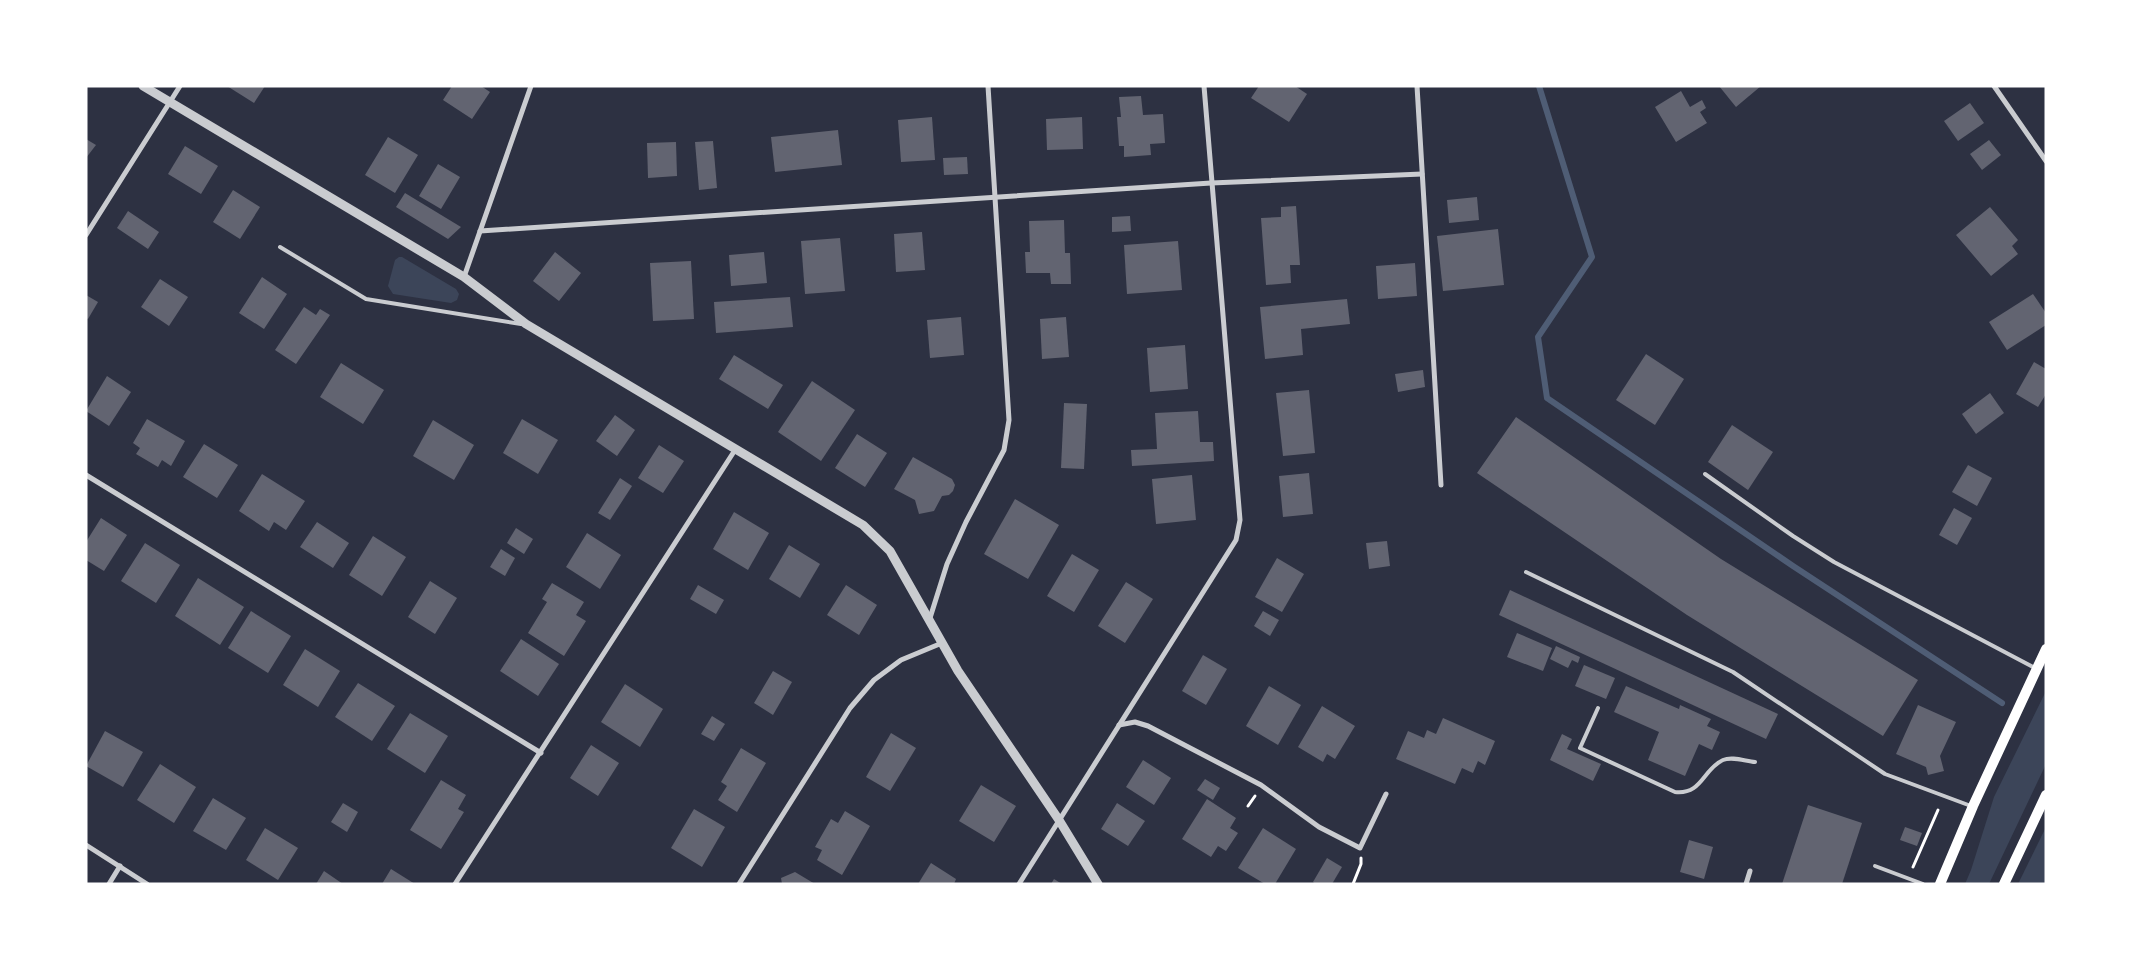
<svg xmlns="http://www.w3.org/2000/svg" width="2132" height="970" font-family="'IBM Plex Sans',sans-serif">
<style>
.green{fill:#3c4559}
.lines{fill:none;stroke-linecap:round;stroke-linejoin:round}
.stream{stroke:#4f5d75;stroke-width:6}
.building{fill:#626471}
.path{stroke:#fff;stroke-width:3}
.service{stroke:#caccd0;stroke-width:4}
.minor{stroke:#caccd0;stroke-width:5}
.tertiary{stroke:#caccd0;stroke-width:9}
.secondary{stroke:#fff;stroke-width:10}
</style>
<rect width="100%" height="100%" fill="#2d3142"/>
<g class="green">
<path d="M399 257H402L456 289 459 294 457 300 451 303 393 294 388 286 395 260Z"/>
<path d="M2046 691V764L1989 884H1965L1971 870 1994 797Z"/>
<path d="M2046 827V884H2018Z"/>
</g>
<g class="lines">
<path class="stream" d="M1539 86 1592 257 1538 337 1547 398 1793 566 2002 703"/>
</g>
<g class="building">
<path d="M227 86H265L254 103Z"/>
<path d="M452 86H481L490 92 472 119 443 100Z"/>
<path d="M1259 86H1295L1307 94 1289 122 1251 98Z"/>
<path d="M1719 86H1761L1736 107Z"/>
<path d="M1681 91 1690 107 1702 100 1706 108 1700 112 1707 123 1676 142 1655 107Z"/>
<path d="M1141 96 1143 115 1163 114 1165 143 1150 144 1151 155 1124 157V146H1119L1117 117H1121L1119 97Z"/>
<path d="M1970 103 1984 123 1958 141 1944 121Z"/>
<path d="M932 117 935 160 901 162 898 120Z"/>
<path d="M1082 117 1083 149 1047 150 1046 119Z"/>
<path d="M838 130 842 165 775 172 771 137Z"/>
<path d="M388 137 418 155 395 193 365 175Z"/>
<path d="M86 139 96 145 86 158Z"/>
<path d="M1989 140 2001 155 1982 170 1970 154Z"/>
<path d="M713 141 717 188 699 190 695 142Z"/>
<path d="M676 142 677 176 648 178 647 143Z"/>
<path d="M185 146 218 166 201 194 168 174Z"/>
<path d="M967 157 968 174 944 175 943 158Z"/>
<path d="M438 164 460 177 441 209 419 196Z"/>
<path d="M233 190 260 207 240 239 213 222Z"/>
<path d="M405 193 461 227 448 239 396 207Z"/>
<path d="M1477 197 1479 220 1449 223 1447 200Z"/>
<path d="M1296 206 1300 265H1290L1291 283 1266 285 1261 218 1281 217V207Z"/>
<path d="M1990 207 2018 240 2012 246 2018 254 1991 276 1956 235Z"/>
<path d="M128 211 159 232 148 249 117 228Z"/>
<path d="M1130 216 1131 231 1112 232V217Z"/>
<path d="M1064 220 1065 253H1070L1071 284H1051L1050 273H1026L1025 252H1030L1029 221Z"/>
<path d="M1498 229 1504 285 1443 291 1437 236Z"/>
<path d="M922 232 925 270 896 272 894 234Z"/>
<path d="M840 238 845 291 805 294 801 241Z"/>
<path d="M1178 241 1182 290 1127 294 1124 245Z"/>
<path d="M555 252 581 273 559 301 533 281Z"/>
<path d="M764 252 767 283 731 286 729 255Z"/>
<path d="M691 261 694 319 653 321 650 263Z"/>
<path d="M1415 263 1417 296 1378 299 1376 266Z"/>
<path d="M262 277 287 294 264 329 239 313Z"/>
<path d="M160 279 188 297 169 326 141 307Z"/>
<path d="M2033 294 2046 313V325L2007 350 1989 322Z"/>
<path d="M86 295 98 302 88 319 86 318Z"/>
<path d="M790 297 793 327 716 333 714 302Z"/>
<path d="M1347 299 1350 324 1301 329 1303 355 1265 359 1260 307Z"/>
<path d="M304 307 316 315 320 309 330 315 296 364 275 350Z"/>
<path d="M961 317 964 355 930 358 927 320Z"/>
<path d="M1066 317 1069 357 1042 359 1040 319Z"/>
<path d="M1185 345 1188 389 1150 392 1147 348Z"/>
<path d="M1646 354 1684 379 1655 425 1616 400Z"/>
<path d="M734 355 783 385 768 409 719 379Z"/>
<path d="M2034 362 2046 369V394L2038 407 2016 394Z"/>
<path d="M341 363 384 390 363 424 320 397Z"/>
<path d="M1423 370 1425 387 1398 392 1395 374Z"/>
<path d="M107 376 131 392 109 426 86 411Z"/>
<path d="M812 381 855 410 821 461 778 432Z"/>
<path d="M1309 390 1315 453 1283 456 1276 393Z"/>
<path d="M1990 393 2004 413 1976 434 1962 414Z"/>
<path d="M1064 403 1087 404 1084 469 1061 468Z"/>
<path d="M1198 411 1200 442H1213L1214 461 1132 466 1131 450 1157 449 1155 413Z"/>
<path d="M615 415 635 430 617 456 596 441Z"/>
<path d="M1516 417 1721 559 1918 680 1883 736 1687 615 1477 473Z"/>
<path d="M147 419 185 441 171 466 162 460 158 467 136 454 140 448 133 443Z"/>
<path d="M522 419 558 440 538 474 503 453Z"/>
<path d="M433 420 474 445 454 480 413 456Z"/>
<path d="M1732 425 1773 452 1748 490 1708 462Z"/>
<path d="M857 434 887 453 865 487 835 468Z"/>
<path d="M204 444 238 465 217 498 183 477Z"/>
<path d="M659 445 684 461 663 493 638 478Z"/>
<path d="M913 457 952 479 955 485 953 491 949 495 942 496 934 511 919 514 915 500 894 489Z"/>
<path d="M1968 465 1992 478 1977 506 1952 492Z"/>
<path d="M1309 473 1313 514 1283 517 1279 476Z"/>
<path d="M262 474 305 501 286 530 274 522 269 531 239 511Z"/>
<path d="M1192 475 1196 520 1156 524 1152 479Z"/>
<path d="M620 478 632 486 610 520 598 513Z"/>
<path d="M1015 499 1059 525 1028 579 984 554Z"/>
<path d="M1954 508 1972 518 1957 545 1939 535Z"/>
<path d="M734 512 769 533 748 570 713 549Z"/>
<path d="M101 518 127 535 104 571 86 560V542Z"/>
<path d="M317 522 349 543 333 568 300 547Z"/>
<path d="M516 528 533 539 524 554 507 543Z"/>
<path d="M587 533 621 555 600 589 566 567Z"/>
<path d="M373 536 406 557 382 596 349 575Z"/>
<path d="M1387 541 1390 566 1369 569 1366 543Z"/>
<path d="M145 543 180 565 156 603 121 581Z"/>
<path d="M789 545 820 564 800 598 769 579Z"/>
<path d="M501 549 515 558 505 576 490 567Z"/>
<path d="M1072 554 1099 570 1074 612 1047 596Z"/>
<path d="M1277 558 1304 574 1282 612 1255 597Z"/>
<path d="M198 578 244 607 220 645 175 616Z"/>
<path d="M430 581 457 598 435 634 408 617Z"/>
<path d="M1126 582 1153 599 1125 643 1098 626Z"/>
<path d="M552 583 584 602 576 615 586 621 564 656 528 633 547 602 542 599Z"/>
<path d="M698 585 724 600 716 614 690 599Z"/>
<path d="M846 585 877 605 859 635 827 615Z"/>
<path d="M1510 590 1778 714 1766 739 1499 615Z"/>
<path d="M251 611 291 636 268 673 228 648Z"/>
<path d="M1263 611 1279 620 1270 636 1254 626Z"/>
<path d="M1517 633 1552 648 1543 671 1507 657Z"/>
<path d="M521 639 559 664 538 696 500 671Z"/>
<path d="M1556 646 1580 657 1578 663 1572 660 1568 668 1550 659Z"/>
<path d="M305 649 340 671 318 707 283 685Z"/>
<path d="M1203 655 1227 669 1206 705 1182 691Z"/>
<path d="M1584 665 1615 678 1606 699 1575 686Z"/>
<path d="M773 671 792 682 773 715 754 703Z"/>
<path d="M358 683 395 706 372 741 335 717Z"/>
<path d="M625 684 663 709 640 747 601 722Z"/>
<path d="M1269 686 1301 705 1278 745 1246 726Z"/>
<path d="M1626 686 1679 709 1680 705 1711 719 1707 726 1720 732 1712 750 1699 744 1685 776 1648 760 1659 732 1614 712Z"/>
<path d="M1918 705 1956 722 1940 756 1944 771 1928 775 1926 767 1896 754Z"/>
<path d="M1322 706 1355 726 1335 759 1327 754 1323 762 1298 747Z"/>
<path d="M410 713 448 736 425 773 387 749Z"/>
<path d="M712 716 725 724 714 741 701 734Z"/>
<path d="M1443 718 1495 741 1485 765 1478 761 1473 773 1462 768 1455 784 1396 759 1408 731 1424 738 1427 730 1436 734Z"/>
<path d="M105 731 143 752 123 787 86 766Z"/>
<path d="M891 733 916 748 890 791 866 777Z"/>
<path d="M1562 734 1572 739 1567 749 1601 764 1593 781 1550 760Z"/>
<path d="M591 745 619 763 598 796 570 778Z"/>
<path d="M741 748 766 763 737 812 718 800 727 786 721 782Z"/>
<path d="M1143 760 1171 778 1154 805 1126 787Z"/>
<path d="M160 764 196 787 174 823 137 800Z"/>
<path d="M1205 779 1220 788 1213 800 1197 790Z"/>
<path d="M441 780 466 795 458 809 464 812 441 849 410 830Z"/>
<path d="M981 785 1016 806 994 842 959 821Z"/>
<path d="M213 798 246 818 226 850 193 831Z"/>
<path d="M1207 799 1236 818 1230 828 1238 833 1226 851 1218 846 1211 857 1182 839Z"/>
<path d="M343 803 358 812 347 832 331 822Z"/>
<path d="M1117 803 1145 821 1128 846 1101 829Z"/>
<path d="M1808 805 1862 823 1842 884H1782Z"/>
<path d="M694 809 725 827 702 867 671 848Z"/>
<path d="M845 811 870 826 842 875 817 860 822 850 815 847 831 819 838 823Z"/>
<path d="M1905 827 1922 833 1917 846 1900 840Z"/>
<path d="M265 828 298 848 278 880 246 860Z"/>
<path d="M1263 828 1296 849 1275 884H1265L1238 868Z"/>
<path d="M1689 840 1713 847 1704 879 1680 872Z"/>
<path d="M1327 858 1342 867 1332 884H1315L1313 882Z"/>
<path d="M931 863 956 879 954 884H918Z"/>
<path d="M391 869 415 884H382Z"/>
<path d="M324 871 343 884H316Z"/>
<path d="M795 872 815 884H782L781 878Z"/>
<path d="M1054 879 1062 884H1051Z"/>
</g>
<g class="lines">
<g class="path">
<path d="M1248 806 1255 796"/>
<path d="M1913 867 1938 810"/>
<path d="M1353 884 1361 864V858"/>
</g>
<g class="service">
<path d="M280 247 366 299 521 324"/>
<path d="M1705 474 1793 536 1834 562 2037 669"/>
<path d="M1526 572 1733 672 1885 774 1971 806"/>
<path d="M1598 708 1580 748 1675 792C1702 795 1703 769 1723 760 1732 756 1745 761 1755 762"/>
<path d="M1875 866 1923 884"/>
</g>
<g class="minor">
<path d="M1417 86 1441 485"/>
<path d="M1994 86 2046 161"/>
<path d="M480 231 1211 183 1422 174"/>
<path d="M86 235 180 86"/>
<path d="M464 277 531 86"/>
<path d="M86 475 541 753"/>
<path d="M930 618 947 564 966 522 1004 450 1009 420 988 86"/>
<path d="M1119 725 1135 722 1148 726 1261 785 1319 827 1360 848 1386 794"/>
<path d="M86 845 147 884"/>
<path d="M109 884 120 866"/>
<path d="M455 884 735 450"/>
<path d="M739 884 850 708 874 680 901 660 942 643"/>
<path d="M1019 884 1236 540 1240 520 1204 86"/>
<path d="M1746 884 1750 871"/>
</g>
<path class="tertiary" d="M143 86 464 277 526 324 863 525 890 551 958 671 1059 820 1098 884"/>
<g class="secondary">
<path d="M1940 884 1973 806 2046 649"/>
<path d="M2004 884 2046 795"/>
</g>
</g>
<rect width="2132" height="970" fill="none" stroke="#ffffff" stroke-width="175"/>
</svg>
